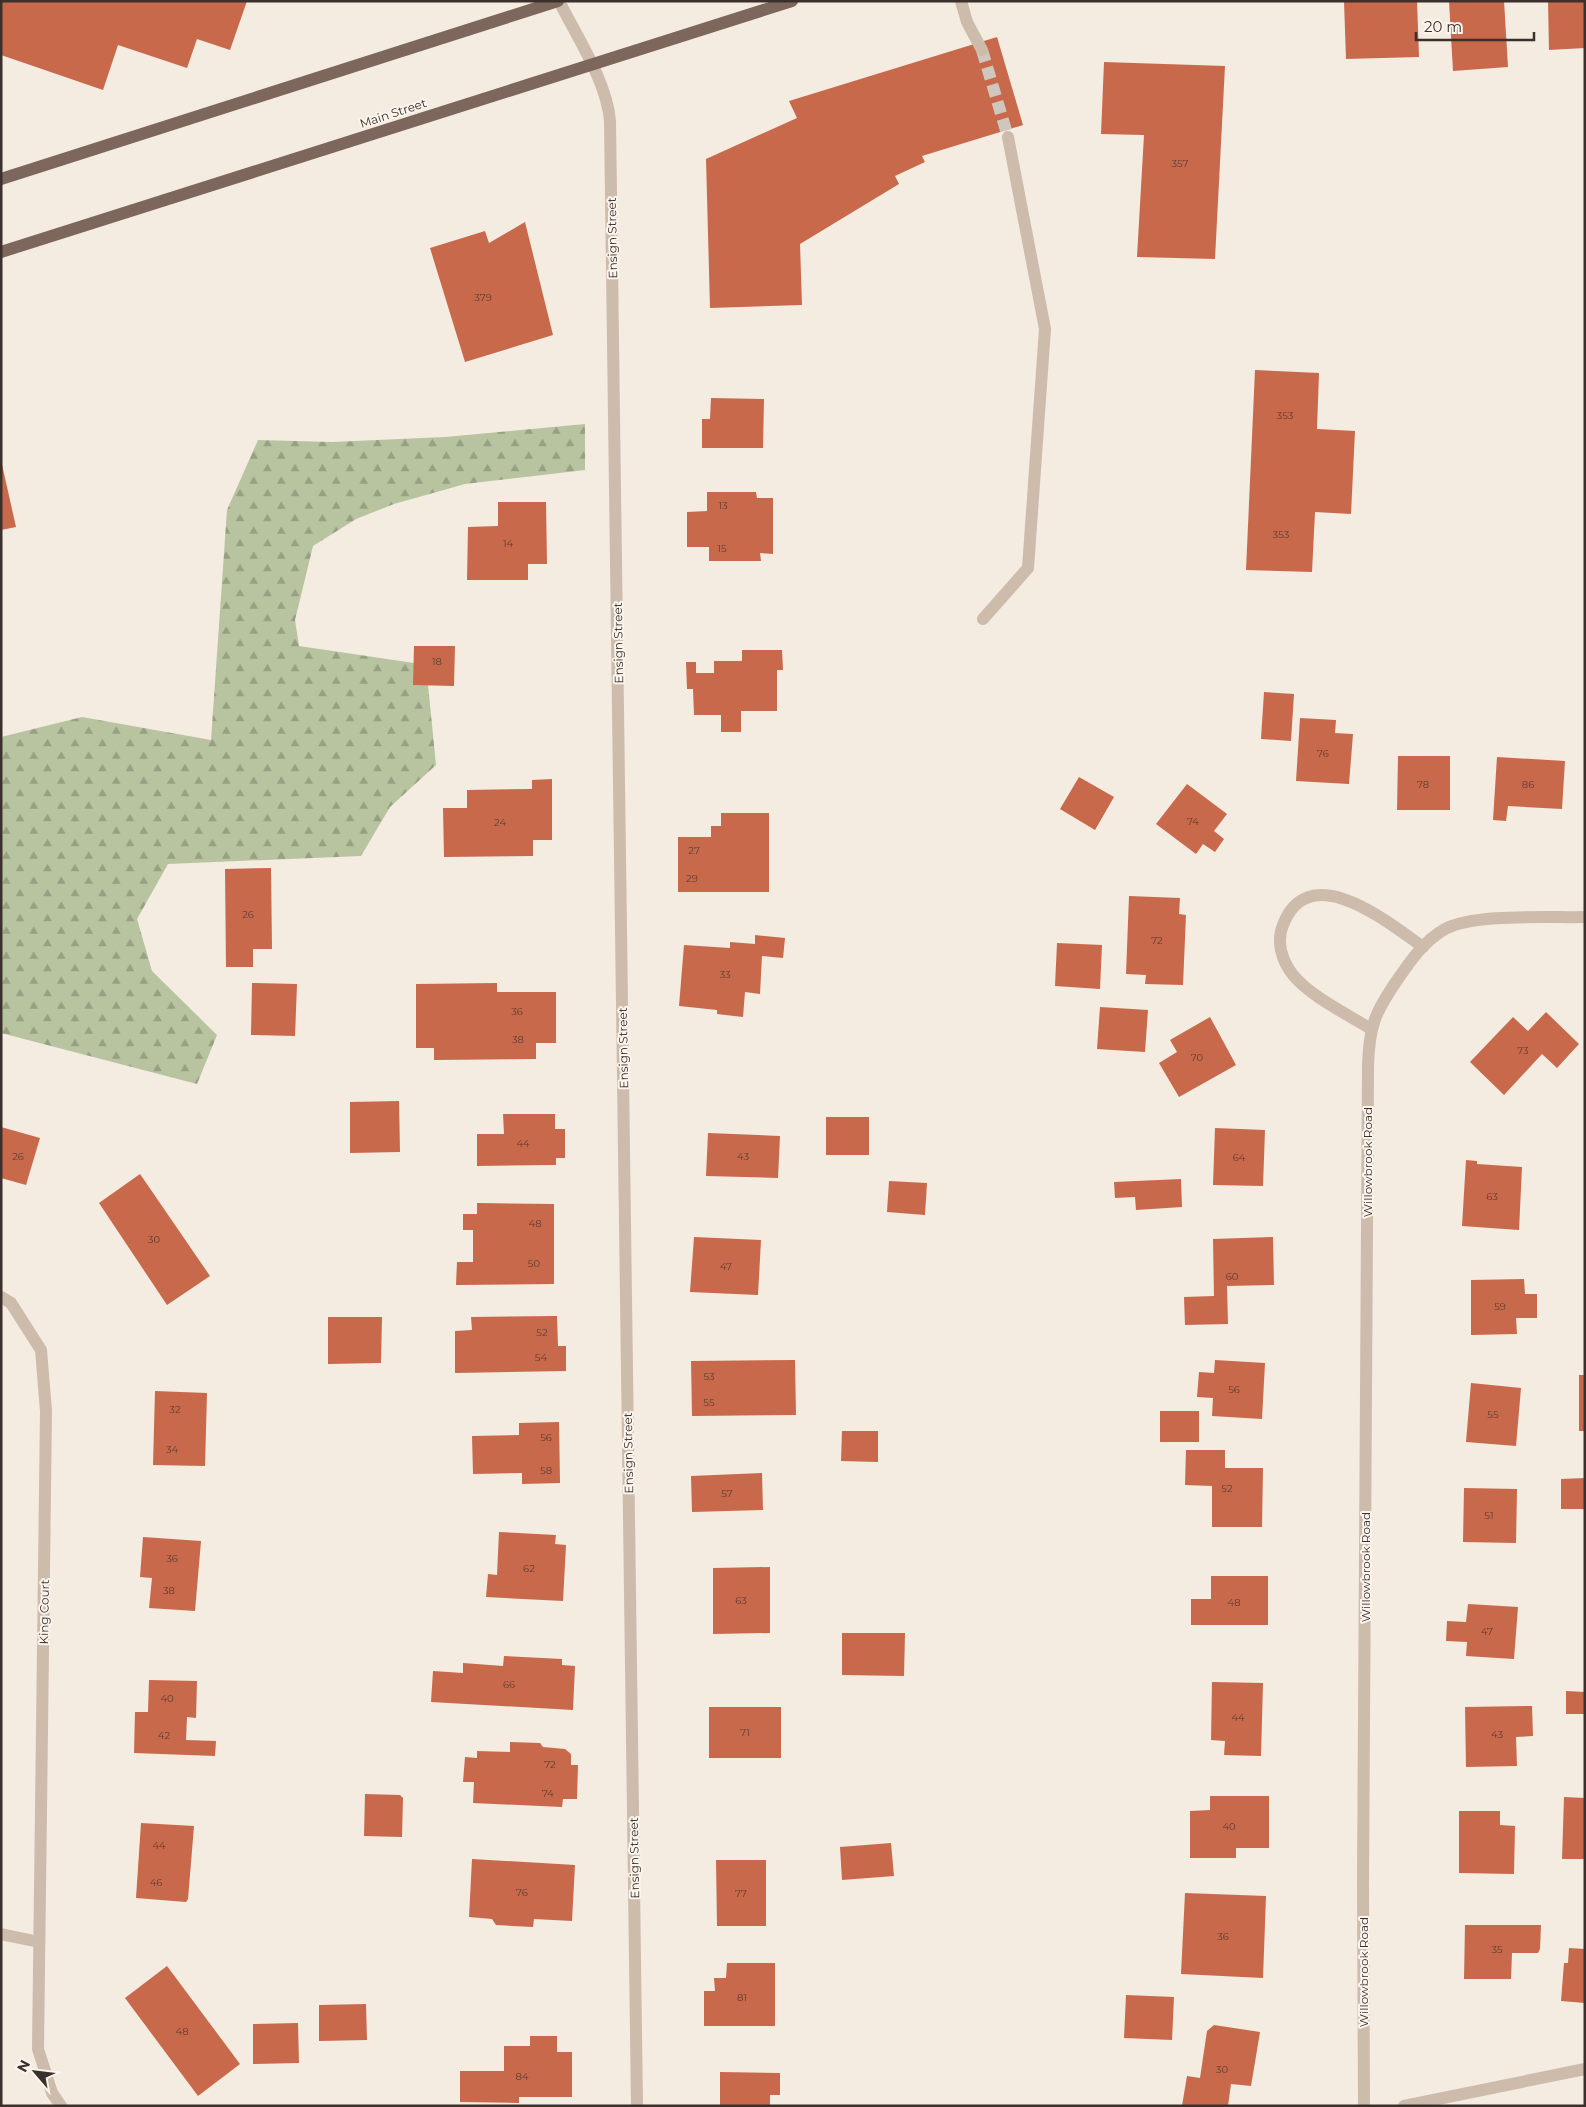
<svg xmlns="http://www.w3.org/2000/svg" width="1586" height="2107" font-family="Montserrat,sans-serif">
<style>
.forest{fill:url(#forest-firs)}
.building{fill:#c8694b}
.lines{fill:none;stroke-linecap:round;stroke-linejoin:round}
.minor-tunnel{stroke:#cfc6bd;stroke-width:12;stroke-dasharray:12 6;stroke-linecap:butt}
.minor{stroke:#cdbbac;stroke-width:12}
.major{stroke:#7d675c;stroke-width:12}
.labels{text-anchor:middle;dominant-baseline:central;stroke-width:4;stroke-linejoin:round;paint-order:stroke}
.number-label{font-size:10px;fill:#5e3e33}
.street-label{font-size:12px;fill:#3b302b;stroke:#fbf5ee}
</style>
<defs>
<pattern id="forest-firs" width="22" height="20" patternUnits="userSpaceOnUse" patternTransform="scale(1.25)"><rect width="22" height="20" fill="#b8c4a0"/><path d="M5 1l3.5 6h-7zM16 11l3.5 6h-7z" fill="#97a083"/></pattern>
</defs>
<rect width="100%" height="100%" fill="#f4ebe1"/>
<path class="forest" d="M585 424V470L465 484 394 504 356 519 313 546 295 620 299 646 414 663 428 685 436 765 390 807 361 856 168 864 137 919 152 971 217 1035 197 1084 1 1033V737L82 717 211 740 227 510 258 440 332 442 445 437Z"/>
<g class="building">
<path d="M1 1H247L230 50 197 39 187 68 118 45 103 90 1 55Z"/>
<path d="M1344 1H1417L1419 57 1346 59Z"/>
<path d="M1449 1H1504L1508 67 1453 71Z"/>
<path d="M1548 1H1585V48L1549 50Z"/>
<path d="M997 37 1023 125 922 156 925 162 895 176 899 184 800 244 802 305 710 308 706 159 797 118 789 101Z"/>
<path d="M1104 62 1225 66 1215 259 1137 257 1144 135 1101 134Z"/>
<path d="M525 222 553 335 465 362 430 248 485 231 489 243Z"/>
<path d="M1255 370 1319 373 1317 429 1355 431 1351 514 1315 512 1312 572 1246 570Z"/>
<path d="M711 398 764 399 763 448H702V419H710Z"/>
<path d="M1 460 16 527 1 530Z"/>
<path d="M707 492H756L757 498H773V554L760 553 761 561H709V547H687V512L707 511Z"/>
<path d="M498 502H546L547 564H528V580H467L468 527 498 526Z"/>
<path d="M414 646H455L454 686 413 685Z"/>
<path d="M742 650H782L783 670H777V711H741V732H721V715H694L693 689H687L686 662H696V673H714V661H742Z"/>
<path d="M1264 692 1294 694 1291 741 1261 739Z"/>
<path d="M1300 718 1336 720 1335 733 1353 734 1349 784 1296 781Z"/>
<path d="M1398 756H1450V810H1397Z"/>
<path d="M1497 757 1565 761 1562 809 1508 806 1506 821 1493 820Z"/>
<path d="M1079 777 1114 797 1095 830 1060 809Z"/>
<path d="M552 779V840H533V856L444 857 443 808H467V790L532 789V780Z"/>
<path d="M1187 784 1227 814 1214 831 1224 839 1215 852 1203 844 1196 854 1156 824Z"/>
<path d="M721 813H769V892H678V837H711V826H721Z"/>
<path d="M271 868 272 949H253V967H226L225 869Z"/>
<path d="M1129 896 1180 898 1179 914 1186 915 1183 985 1145 984 1146 975 1126 974Z"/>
<path d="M755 935 785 938 783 958 762 956 760 994 745 992 743 1017 717 1014V1010L679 1006 684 945 730 948V942L755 944Z"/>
<path d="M1057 943 1102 945 1100 989 1055 986Z"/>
<path d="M252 983 297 984 295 1036 251 1035Z"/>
<path d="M497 983V992H556V1043H536V1059L434 1060V1048H416V984Z"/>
<path d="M1100 1007 1148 1010 1145 1052 1097 1049Z"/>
<path d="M1546 1012 1579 1044 1557 1068 1542 1054 1504 1095 1470 1062 1513 1017 1528 1031Z"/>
<path d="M1210 1017 1236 1065 1179 1097 1159 1063 1177 1052 1170 1040Z"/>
<path d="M399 1101 400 1152 350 1153V1102Z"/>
<path d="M503 1114H555V1129H565V1158H556V1165L477 1166V1134H504Z"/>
<rect x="826" y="1117" width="43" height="38"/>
<path d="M1 1127 40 1138 26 1185 1 1178Z"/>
<path d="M1215 1128 1265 1130 1263 1186 1213 1185Z"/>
<path d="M708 1133 780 1136 778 1178 706 1176Z"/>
<path d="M1466 1160 1477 1161V1164L1522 1167 1519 1230 1462 1226Z"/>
<path d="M140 1174 210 1276 167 1305 99 1203Z"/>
<path d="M1181 1179 1182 1207 1136 1210 1135 1197 1115 1198 1114 1182Z"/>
<path d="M889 1181 927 1183 925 1215 887 1212Z"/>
<path d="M477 1203 554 1204V1284L456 1285 457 1262H473V1230H463V1214H477Z"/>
<path d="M694 1237 761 1240 758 1295 690 1292Z"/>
<path d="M1273 1237 1274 1285 1227 1286 1228 1324 1185 1325 1184 1297 1214 1296 1213 1239Z"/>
<path d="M1524 1279 1525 1294H1537V1318H1516L1517 1334 1471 1335V1280Z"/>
<path d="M557 1316 558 1346H566V1371L455 1373V1331L472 1330 471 1317Z"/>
<path d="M328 1317H382L381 1363 328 1364Z"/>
<path d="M795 1360 796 1415 692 1416 691 1361Z"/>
<path d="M1215 1360 1265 1363 1262 1419 1212 1416 1213 1398 1197 1397 1199 1372 1214 1373Z"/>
<rect x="1579" y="1375" width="6" height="56"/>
<path d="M1471 1383 1521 1388 1516 1446 1466 1442Z"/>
<path d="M155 1391 207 1393 205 1466 153 1465Z"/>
<rect x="1160" y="1411" width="39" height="31"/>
<path d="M559 1422 560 1483 522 1484V1473L473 1474 472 1436 519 1435V1423Z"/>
<path d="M842 1431H878V1462L841 1461Z"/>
<path d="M1186 1450H1225V1468H1263L1262 1527H1212V1486L1185 1485Z"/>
<path d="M762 1473 763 1510 692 1512 691 1476Z"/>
<path d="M1585 1478V1509H1561V1479Z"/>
<path d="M1464 1488 1517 1489 1516 1543 1463 1542Z"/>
<path d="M499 1532 556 1535 555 1544 566 1545 563 1601 486 1597 488 1574 497 1575Z"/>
<path d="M143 1537 201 1541 195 1611 149 1608 152 1578 140 1577Z"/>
<path d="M770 1567V1633L713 1634V1568Z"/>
<path d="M1211 1576H1268V1625H1191V1599H1211Z"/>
<path d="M1468 1604 1518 1607 1514 1659 1466 1656 1467 1642 1446 1641 1447 1621 1466 1622Z"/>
<path d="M842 1633H905L904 1676 842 1675Z"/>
<path d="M504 1656 562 1659V1665L575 1666 573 1710 431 1702 433 1671 463 1673V1663L503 1666Z"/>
<path d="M149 1680 197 1681 196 1718 187 1717 186 1740 216 1741 215 1756 134 1753 135 1712H148Z"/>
<path d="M1212 1682 1263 1683 1261 1756 1224 1755 1225 1741 1211 1740Z"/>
<path d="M1566 1691 1585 1692V1714H1566Z"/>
<path d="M1532 1706 1533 1736 1516 1737 1517 1766 1466 1767 1465 1707Z"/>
<rect x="709" y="1707" width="72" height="51"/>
<path d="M510 1742 540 1743 543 1747 565 1749 571 1754V1765H578L577 1799H563L562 1807 473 1803 474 1782H463L465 1757 477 1758V1751L510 1752Z"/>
<path d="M365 1794 400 1795 403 1798 402 1837 364 1836Z"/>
<path d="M1210 1796H1269V1848H1236V1858H1190V1811L1210 1810Z"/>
<path d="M1564 1797 1585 1798V1859H1562Z"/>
<path d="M1459 1811H1500V1825L1515 1826 1514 1874 1459 1873Z"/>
<path d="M141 1823 194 1826 188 1899 186 1902 136 1898Z"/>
<path d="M891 1843 894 1876 842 1880 840 1847Z"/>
<path d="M472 1859 575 1865 572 1921 534 1919 533 1927 496 1925 492 1919 469 1917Z"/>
<path d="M716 1860H766V1926H717Z"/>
<path d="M1185 1893 1266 1896 1263 1978 1181 1974Z"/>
<path d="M1465 1925H1541L1540 1949 1538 1953H1512L1511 1979H1464Z"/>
<path d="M1569 1948 1585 1949V2003L1561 2001 1564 1963H1568Z"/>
<path d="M727 1963H775V2026H704V1991H715L714 1978H726Z"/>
<path d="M167 1966 240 2064 198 2096 125 1998Z"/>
<path d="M1126 1995 1174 1997 1172 2040 1124 2038Z"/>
<path d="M366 2004 367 2040 319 2041V2005Z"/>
<path d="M298 2023 299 2063 253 2064V2024Z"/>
<path d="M1214 2025 1260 2032 1251 2086 1231 2084 1228 2106H1182L1187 2076 1200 2078 1207 2031Z"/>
<path d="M530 2036H557V2052H572V2097H519V2103L460 2102V2071H504V2046H530Z"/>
<path d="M720 2072 780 2073V2095H770V2106H720Z"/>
</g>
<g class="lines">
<path class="minor-tunnel" d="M982 50 1008 137"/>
<g class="minor">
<path d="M559 1C577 37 607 82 610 121L637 2106"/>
<path d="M961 1 967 22 982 50"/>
<path d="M983 619 1028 568 1045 329 1008 137"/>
<path d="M1371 1029C1347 1014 1310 996 1293 975 1282 961 1276 942 1283 925 1309 857 1389 923 1423 947"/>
<path d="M1 1297 11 1303 41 1350 46 1411 38 2049 52 2093 61 2106"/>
<path d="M1 1934 39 1942"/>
<path d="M1364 2106 1363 1882 1368 1067C1369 1026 1375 1012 1398 979 1411 960 1424 941 1445 929 1475 913 1549 918 1585 917"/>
<path d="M1404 2106 1585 2069"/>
</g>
<g class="major">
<path d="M1 179 558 1"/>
<path d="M1 252 792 1"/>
</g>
</g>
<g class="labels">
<g class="number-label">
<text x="1180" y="163">357</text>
<text x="483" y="297">379</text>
<text x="1285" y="415">353</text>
<text x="723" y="505">13</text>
<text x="1281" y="534">353</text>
<text x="508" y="543">14</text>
<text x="722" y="548">15</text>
<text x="437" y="661">18</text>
<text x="1323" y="753">76</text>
<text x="1423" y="784">78</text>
<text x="1528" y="784">86</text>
<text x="1193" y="821">74</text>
<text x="500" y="822">24</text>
<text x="694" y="850">27</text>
<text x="692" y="878">29</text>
<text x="248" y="914">26</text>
<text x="1157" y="940">72</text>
<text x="725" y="974">33</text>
<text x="517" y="1011">36</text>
<text x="518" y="1039">38</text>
<text x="1523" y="1050">73</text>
<text x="1197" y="1057">70</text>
<text x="523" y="1143">44</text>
<text x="18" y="1156">26</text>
<text x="743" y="1156">43</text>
<text x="1239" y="1157">64</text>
<text x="1492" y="1196">63</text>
<text x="535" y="1223">48</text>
<text x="154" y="1239">30</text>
<text x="534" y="1263">50</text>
<text x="726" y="1266">47</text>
<text x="1232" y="1276">60</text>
<text x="1500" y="1306">59</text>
<text x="542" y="1332">52</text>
<text x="541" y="1357">54</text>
<text x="709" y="1376">53</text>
<text x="1234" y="1389">56</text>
<text x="709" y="1402">55</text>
<text x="175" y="1409">32</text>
<text x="1493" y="1414">55</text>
<text x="546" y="1437">56</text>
<text x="172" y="1449">34</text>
<text x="546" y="1470">58</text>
<text x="1227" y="1488">52</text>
<text x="727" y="1493">57</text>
<text x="1489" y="1515">51</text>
<text x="172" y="1558">36</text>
<text x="529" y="1568">62</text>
<text x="169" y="1590">38</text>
<text x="741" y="1600">63</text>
<text x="1234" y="1602">48</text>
<text x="1487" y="1631">47</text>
<text x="509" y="1684">66</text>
<text x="167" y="1698">40</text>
<text x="1238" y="1717">44</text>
<text x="745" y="1732">71</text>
<text x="1497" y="1734">43</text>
<text x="164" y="1735">42</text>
<text x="550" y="1764">72</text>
<text x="548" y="1793">74</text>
<text x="1229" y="1826">40</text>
<text x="159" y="1845">44</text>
<text x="156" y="1882">46</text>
<text x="522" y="1892">76</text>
<text x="741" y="1893">77</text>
<text x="1223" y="1936">36</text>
<text x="1497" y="1949">35</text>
<text x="742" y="1997">81</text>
<text x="182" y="2031">48</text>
<text x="1222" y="2069">30</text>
<text x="522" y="2076">84</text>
</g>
<g class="street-label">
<text transform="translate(393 113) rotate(-18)">Main Street</text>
<text transform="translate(612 238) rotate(-91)">Ensign Street</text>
<text transform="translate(618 643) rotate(-91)">Ensign Street</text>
<text transform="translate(623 1048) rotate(-91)">Ensign Street</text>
<text transform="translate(1367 1162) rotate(-90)">Willowbrook Road</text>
<text transform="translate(628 1453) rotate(-91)">Ensign Street</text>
<text transform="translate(1365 1567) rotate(-90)">Willowbrook Road</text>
<text transform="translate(44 1612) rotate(-89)">King Court</text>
<text transform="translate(634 1858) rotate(-91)">Ensign Street</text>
<text transform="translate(1363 1972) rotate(-90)">Willowbrook Road</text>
</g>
</g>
<rect width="1586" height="2107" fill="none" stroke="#3b302b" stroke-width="5"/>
<g transform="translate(35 2072) rotate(298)" stroke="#fbf5ee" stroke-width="4" paint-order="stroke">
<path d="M0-4L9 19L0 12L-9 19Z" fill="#3b302b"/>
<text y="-8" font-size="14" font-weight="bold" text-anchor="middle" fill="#3b302b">N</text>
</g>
<path d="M1416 32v8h118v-8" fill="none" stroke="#3b302b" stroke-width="2.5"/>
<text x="1424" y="32" font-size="15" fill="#3b302b" stroke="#fbf5ee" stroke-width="4" paint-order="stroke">20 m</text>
</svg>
